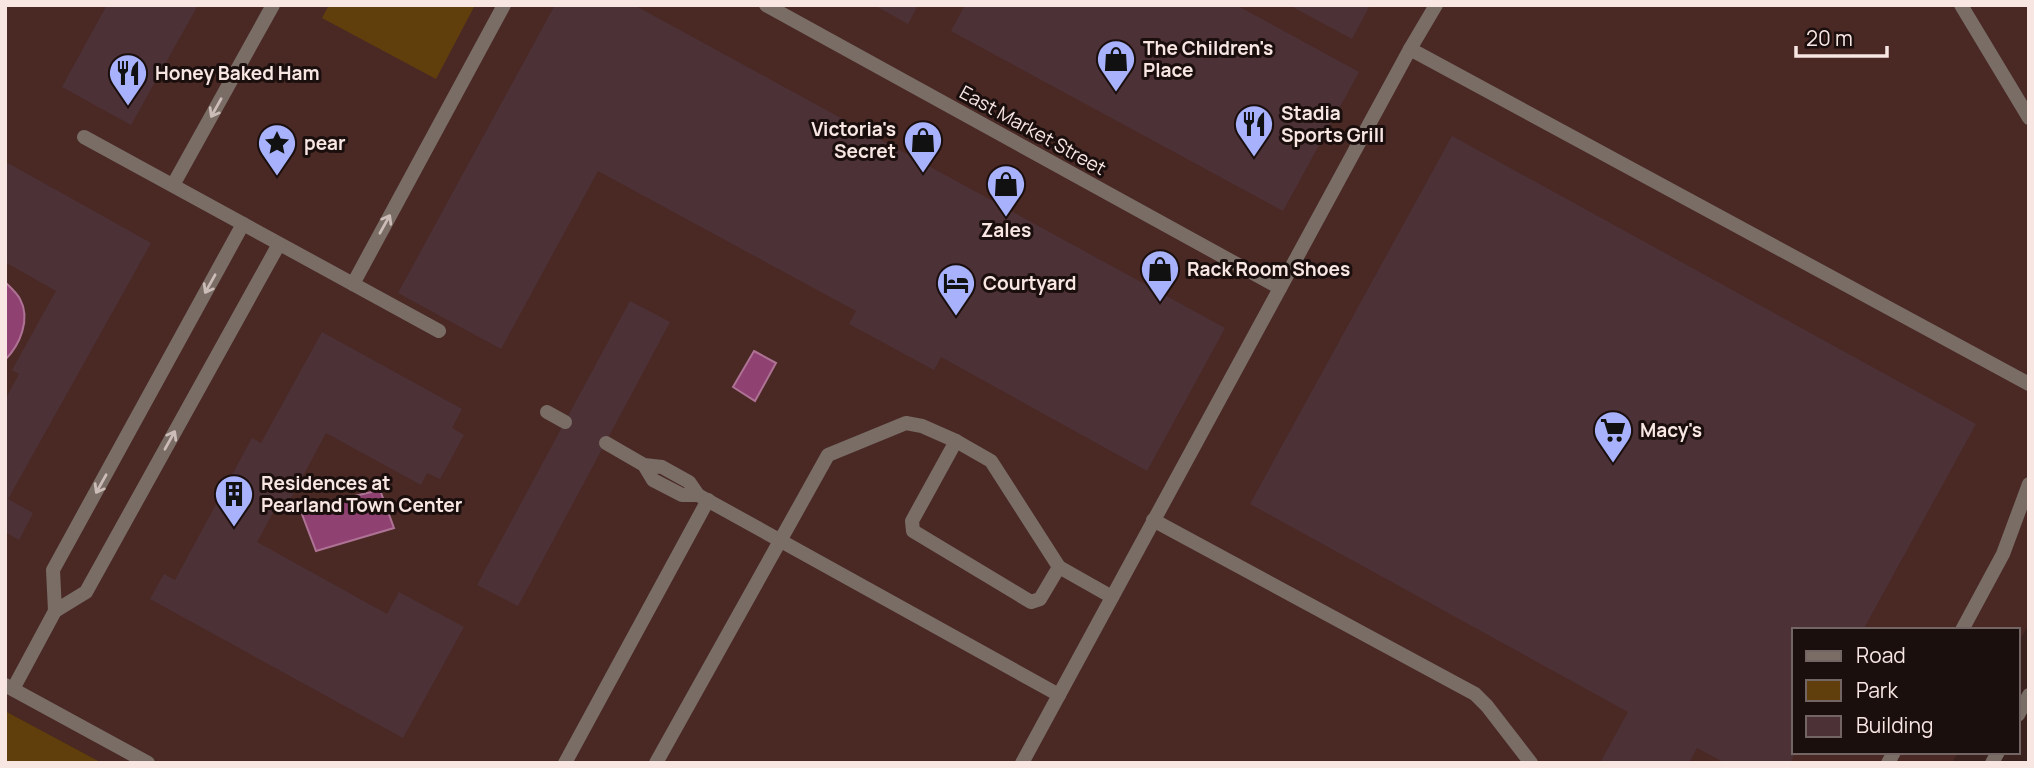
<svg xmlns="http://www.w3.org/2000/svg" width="2034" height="768" font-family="Manrope,sans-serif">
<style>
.built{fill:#4a2925}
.green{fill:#603f0c}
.water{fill:#8f4172;stroke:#ae7294;stroke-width:2}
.building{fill:#4c3137}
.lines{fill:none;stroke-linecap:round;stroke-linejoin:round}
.service{stroke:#796d66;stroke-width:14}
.minor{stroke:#796d66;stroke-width:14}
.tertiary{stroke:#796d66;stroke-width:14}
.oneway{stroke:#ccbcb7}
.labels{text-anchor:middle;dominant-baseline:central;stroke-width:6;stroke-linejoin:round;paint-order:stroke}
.poi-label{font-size:19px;font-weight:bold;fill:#f8e6e3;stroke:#1b0f0e;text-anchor:start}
.street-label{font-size:19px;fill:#f8e6e3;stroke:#1b0f0e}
</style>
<rect width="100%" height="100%" fill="#3c221f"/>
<path class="built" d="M5 5H2029V624L2018 643V630H1794V752H1958L1952 763H102L5 711Z"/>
<g class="green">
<path d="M329 5H475L436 79 322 18Z"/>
<path d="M5 711 102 763H5Z"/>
</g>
<g class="water">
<path d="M5 282C10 287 17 293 20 299 31 319 20 345 5 360Z"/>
<path d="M754 351 776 363 755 401 733 387Z"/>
<path d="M380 490 394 528 316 551 300 509Z"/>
</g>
<g class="building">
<path d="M107 5H198L131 125 62 87Z"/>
<path d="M555 5H634L1225 328 1147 471 941 357 934 370 849 324 856 311 598 171 501 349 398 293Z"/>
<path d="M874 5H918L908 24Z"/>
<path d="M965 5H1236L1359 72 1283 211 951 31Z"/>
<path d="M1289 5H1370L1352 39Z"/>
<path d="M1452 136 1976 424 1863 630H1794V752H1796L1790 763H1725L1697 748 1689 763H1600L1628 712 1250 504Z"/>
<path d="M6 162 151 243 8 499 33 513 19 540 5 532V400L19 374 12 370 56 291 5 262Z"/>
<path d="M630 301 670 322 518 606 477 585Z"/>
<path d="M322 332 462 409 452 428 464 435 440 479 427 473 421 485 326 433 283 513 275 509 257 542 387 614 399 592 464 627 403 738 150 599 164 574 175 580 252 438 261 443Z"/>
</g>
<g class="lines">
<g class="service">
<path d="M1410 49 2029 384"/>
<path d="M84 137 439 331"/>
<path d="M173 185 273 5"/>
<path d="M243 224 53 570 55 611 86 592 279 244"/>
<path d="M353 284 504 5"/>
<path d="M547 412 565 422"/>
<path d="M956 441 912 521 913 531 1031 602 1040 599 1059 567"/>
<path d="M606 443 644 465 662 467 689 482 698 495H682L653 480 644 465"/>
<path d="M698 495 1059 695"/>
<path d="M1153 520 1475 694 1487 706 1531 763"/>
<path d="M13 689 55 611"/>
<path d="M565 763 708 500"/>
<path d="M656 763 828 455 906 423 922 426 956 441 991 461 1059 567 1112 597"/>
</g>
<g class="minor">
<path d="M766 5 1280 288"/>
<path d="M1961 5 2029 118"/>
<path d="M1962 630 2003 554 2029 484"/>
<path d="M5 685 148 763"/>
<path d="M1022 763 1410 49 1436 5"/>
<path d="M1888 763 1894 752"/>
</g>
<g class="tertiary">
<path d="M2018 715 2029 695"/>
<path d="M1992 763 1998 752"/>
</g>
</g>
<defs><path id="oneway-shaft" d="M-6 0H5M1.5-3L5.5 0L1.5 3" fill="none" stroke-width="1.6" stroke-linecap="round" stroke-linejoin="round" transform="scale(1.75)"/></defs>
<g class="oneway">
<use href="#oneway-shaft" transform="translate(216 108) rotate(119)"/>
<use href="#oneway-shaft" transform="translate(385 224) rotate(-61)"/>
<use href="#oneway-shaft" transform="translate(210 284) rotate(119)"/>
<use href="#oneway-shaft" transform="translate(170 440) rotate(-61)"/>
<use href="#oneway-shaft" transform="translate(101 484) rotate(119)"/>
</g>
<defs>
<g id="shop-pin" transform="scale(2.0125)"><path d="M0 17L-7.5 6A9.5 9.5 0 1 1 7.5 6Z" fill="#a7b1fc" stroke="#1b0f0e"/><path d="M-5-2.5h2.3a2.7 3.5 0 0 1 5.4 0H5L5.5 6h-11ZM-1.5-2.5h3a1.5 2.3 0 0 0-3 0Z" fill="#111"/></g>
<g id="restaurant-pin" transform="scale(2.0125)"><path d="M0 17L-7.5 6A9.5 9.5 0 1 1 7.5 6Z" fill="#a7b1fc" stroke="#1b0f0e"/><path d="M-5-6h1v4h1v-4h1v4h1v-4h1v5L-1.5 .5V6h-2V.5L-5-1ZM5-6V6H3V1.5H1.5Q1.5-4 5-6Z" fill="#111"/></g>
<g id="sight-pin" transform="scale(2.0125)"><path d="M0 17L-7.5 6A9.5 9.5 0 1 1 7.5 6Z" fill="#a7b1fc" stroke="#1b0f0e"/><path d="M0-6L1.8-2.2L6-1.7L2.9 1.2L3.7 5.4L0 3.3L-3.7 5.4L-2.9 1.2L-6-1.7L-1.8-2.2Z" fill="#111"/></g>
<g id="hotel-pin" transform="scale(2.0125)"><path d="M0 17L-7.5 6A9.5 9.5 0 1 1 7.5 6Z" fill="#a7b1fc" stroke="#1b0f0e"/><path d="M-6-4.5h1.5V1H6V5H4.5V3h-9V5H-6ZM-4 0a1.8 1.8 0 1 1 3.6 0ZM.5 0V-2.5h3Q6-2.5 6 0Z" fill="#111"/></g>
<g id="supermarket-pin" transform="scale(2.0125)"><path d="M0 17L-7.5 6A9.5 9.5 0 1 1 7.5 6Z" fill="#a7b1fc" stroke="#1b0f0e"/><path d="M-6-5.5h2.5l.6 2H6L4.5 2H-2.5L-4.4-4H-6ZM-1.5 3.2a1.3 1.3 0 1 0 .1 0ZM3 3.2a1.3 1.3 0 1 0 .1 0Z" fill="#111"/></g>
<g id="building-pin" transform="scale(2.0125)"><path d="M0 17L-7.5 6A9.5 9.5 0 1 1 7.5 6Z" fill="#a7b1fc" stroke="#1b0f0e"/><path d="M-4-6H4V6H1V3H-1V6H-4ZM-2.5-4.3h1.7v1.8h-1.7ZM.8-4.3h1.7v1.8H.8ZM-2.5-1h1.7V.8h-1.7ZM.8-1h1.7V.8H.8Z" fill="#111"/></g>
</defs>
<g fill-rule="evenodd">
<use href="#shop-pin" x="1116" y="59"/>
<use href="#restaurant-pin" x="128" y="73"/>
<use href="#restaurant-pin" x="1254" y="124"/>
<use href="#shop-pin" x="923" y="140"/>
<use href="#sight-pin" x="277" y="143"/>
<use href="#shop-pin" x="1006" y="184"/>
<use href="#shop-pin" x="1160" y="269"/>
<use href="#hotel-pin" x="956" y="283"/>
<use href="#supermarket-pin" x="1613" y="430"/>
<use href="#building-pin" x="234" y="494"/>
</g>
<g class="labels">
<g class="poi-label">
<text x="1143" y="48">The Children's<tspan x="1143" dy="22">Place</tspan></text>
<text x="155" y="73">Honey Baked Ham</text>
<text x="1281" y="113">Stadia<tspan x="1281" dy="22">Sports Grill</tspan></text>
<text x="896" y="129" text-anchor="end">Victoria's<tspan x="896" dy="22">Secret</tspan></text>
<text x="304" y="143">pear</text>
<text x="1006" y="230" text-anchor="middle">Zales</text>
<text x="1187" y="269">Rack Room Shoes</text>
<text x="983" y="283">Courtyard</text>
<text x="1640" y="430">Macy's</text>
<text x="261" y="483">Residences at<tspan x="261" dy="22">Pearland Town Center</tspan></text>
</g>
<g class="street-label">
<text transform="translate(1033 130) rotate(29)">East Market Street</text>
</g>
</g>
<rect width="2034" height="768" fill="none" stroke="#f8e6e3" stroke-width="14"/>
<rect x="1792" y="628" width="228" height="126" fill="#1b0f0e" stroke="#736563" stroke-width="2"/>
<rect x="1806" y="651" width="35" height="10" fill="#796d66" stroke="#736563" stroke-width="2"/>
<text x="1856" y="663" font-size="21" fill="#f8e6e3">Road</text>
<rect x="1806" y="680" width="35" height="21" fill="#603f0c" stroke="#736563" stroke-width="2"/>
<text x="1856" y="698" font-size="21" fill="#f8e6e3">Park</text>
<rect x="1806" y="716" width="35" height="21" fill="#4c3137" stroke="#736563" stroke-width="2"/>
<text x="1856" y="733" font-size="21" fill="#f8e6e3">Building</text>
<path d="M1796 46v10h91v-10" fill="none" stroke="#f8e6e3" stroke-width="3.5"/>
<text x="1806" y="46" font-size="21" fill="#f8e6e3" stroke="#1b0f0e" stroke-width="5" paint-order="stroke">20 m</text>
</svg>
